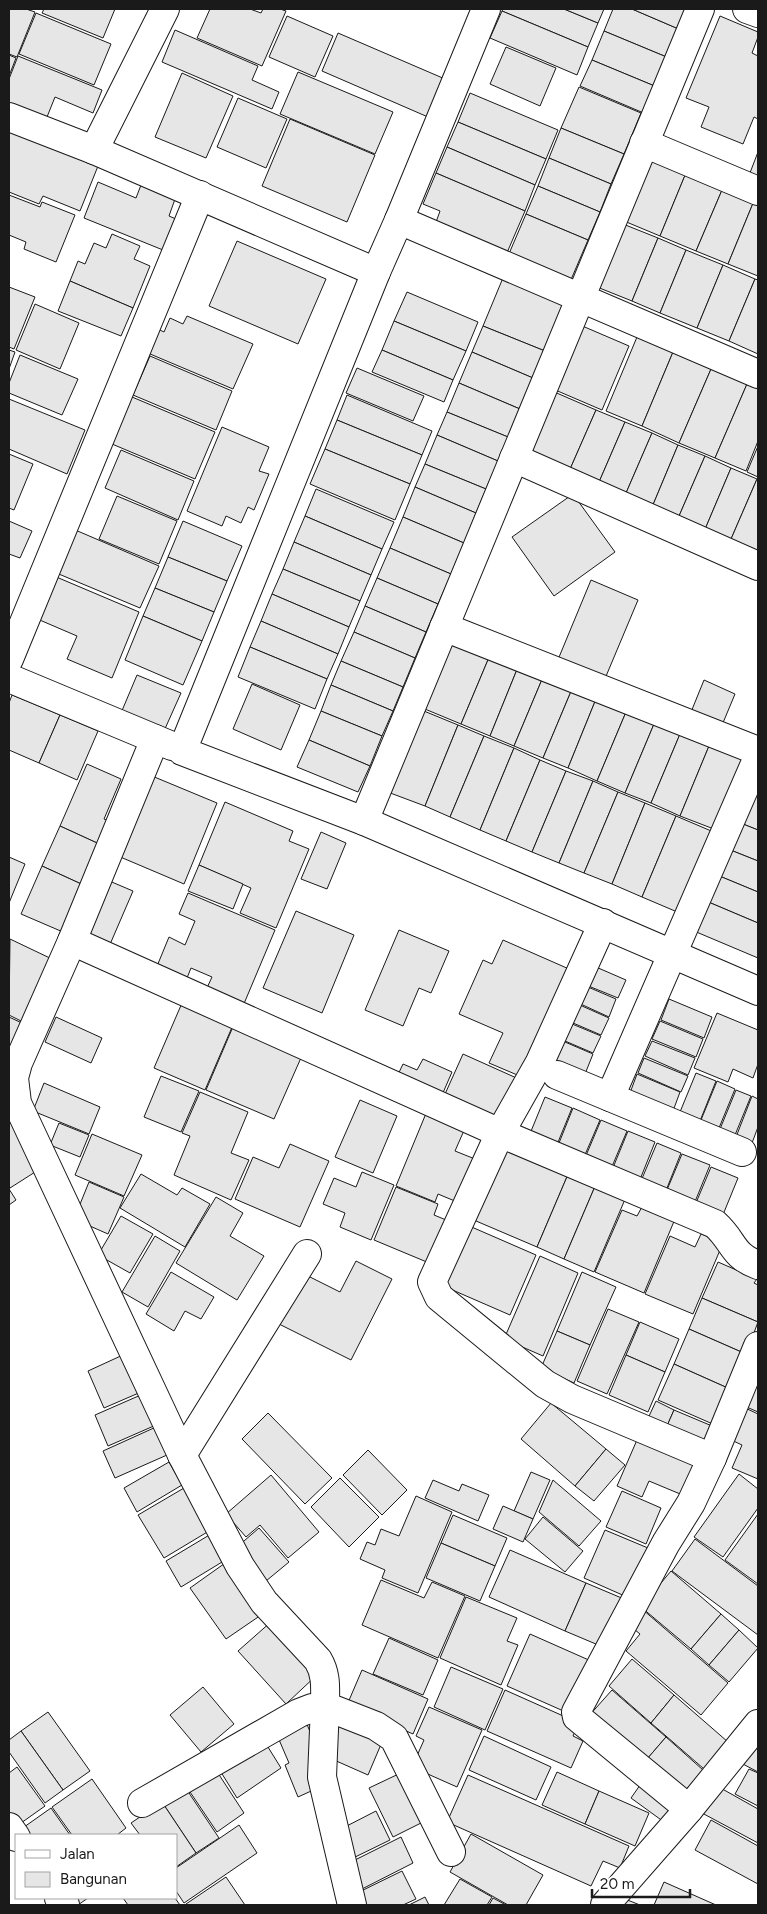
<svg xmlns="http://www.w3.org/2000/svg" width="767" height="1914" font-family="Figtree,sans-serif">
<style>
.building{fill:#e6e6e6;stroke:#1a1a1a}
.lines{fill:none;stroke-linecap:round;stroke-linejoin:round}
.minor-casing{stroke:#1a1a1a;stroke-width:30}
.minor{stroke:#fff;stroke-width:28}
</style>
<rect width="100%" height="100%" fill="#fff"/>
<g class="building">
<path d="M9 9H26L35 12 17 57 9 54Z"/>
<path d="M44 9H115L103 38 42 13Z"/>
<path d="M210 9H250L261 13 263 9H280L286 11 262 66 197 38Z"/>
<path d="M503 9H564L598 23 588 47 502 11Z"/>
<path d="M564 9H604L598 23Z"/>
<path d="M613 9H632L681 30 669 58 604 31Z"/>
<path d="M632 9H690L681 30Z"/>
<path d="M502 11 588 47 577 75 490 38Z"/>
<path d="M36 13 111 44 94 85 19 54Z"/>
<path d="M287 16 333 36 315 77 269 57Z"/>
<path d="M720 16 758 32V37L752 53 758 56V119L754 117 743 144 701 127 709 107 686 98Z"/>
<path d="M175 30 258 66 252 80 279 92 272 109 162 62Z"/>
<path d="M604 31 669 58 657 87 592 60Z"/>
<path d="M338 33 445 79 428 117 322 71Z"/>
<path d="M506 47 556 68 540 106 490 84Z"/>
<path d="M9 55 16 58 9 76Z"/>
<path d="M18 56 102 90 93 113 55 97 45 122 9 108V79Z"/>
<path d="M592 60 657 87 646 114 580 86Z"/>
<path d="M298 72 393 112 375 154 280 114Z"/>
<path d="M182 73 233 96 206 158 155 137Z"/>
<path d="M579 87 641 113 624 154 561 128Z"/>
<path d="M470 93 558 130 546 159 458 122Z"/>
<path d="M238 98 287 119 266 168 217 147Z"/>
<path d="M290 119 375 155 347 222 262 186Z"/>
<path d="M458 122 546 159 535 185 447 147Z"/>
<path d="M561 128 624 154 611 184 549 158Z"/>
<path d="M9 129 98 166 80 211 43 196 39 204 9 192Z"/>
<path d="M447 147 535 185 525 211 436 173Z"/>
<path d="M758 152V183L748 178Z"/>
<path d="M652 153 688 168 660 236 624 221Z"/>
<path d="M549 158 611 184 600 212 538 186Z"/>
<path d="M688 168 725 183 696 251 660 236Z"/>
<path d="M436 173 525 211 506 255 435 225 440 211 423 204Z"/>
<path d="M98 182 136 198 141 185 175 199 169 216 176 219 163 250 84 218Z"/>
<path d="M725 183 756 196 728 264 696 251Z"/>
<path d="M538 186 600 212 588 240 526 214Z"/>
<path d="M9 195 40 207 42 202 75 215 56 262 24 249 26 242 9 235Z"/>
<path d="M756 196 758 197V276L728 264Z"/>
<path d="M526 214 588 240 570 282 508 256Z"/>
<path d="M623 224 658 238 632 301 597 287Z"/>
<path d="M112 234 140 246 134 259 150 266 133 308 70 281 78 261 85 264 94 243 106 248Z"/>
<path d="M658 238 686 250 660 313 632 301Z"/>
<path d="M237 241 326 279 298 344 209 306Z"/>
<path d="M686 250 723 265 697 328 660 313Z"/>
<path d="M723 265 755 279 729 341 697 328Z"/>
<path d="M505 273 566 299 545 351 483 326Z"/>
<path d="M755 279 758 280V354L729 341Z"/>
<path d="M70 281 133 308 121 336 58 311Z"/>
<path d="M9 287 35 297 14 349 9 347Z"/>
<path d="M407 292 478 322 466 351 394 321Z"/>
<path d="M35 304 79 323 60 369 16 350Z"/>
<path d="M187 316 253 344 233 389 143 351 154 327 164 332 170 318 183 324Z"/>
<path d="M394 321 466 351 453 380 382 350Z"/>
<path d="M580 325 629 346 602 410 553 389Z"/>
<path d="M483 326 545 351 533 378 472 352Z"/>
<path d="M637 337 673 352 642 426 606 411Z"/>
<path d="M9 350 15 352 9 369Z"/>
<path d="M382 350 453 380 444 402 372 372Z"/>
<path d="M472 352 533 378 520 409 459 383Z"/>
<path d="M673 352 711 369 679 443 642 426Z"/>
<path d="M20 355 78 379 62 415 9 393V383Z"/>
<path d="M150 356 232 391 216 430 133 395Z"/>
<path d="M357 368 424 396 413 421 346 393Z"/>
<path d="M711 369 747 384 715 458 679 443Z"/>
<path d="M459 383 520 409 508 437 447 412Z"/>
<path d="M747 384 758 389V441L746 471 715 458Z"/>
<path d="M552 391 596 410 567 476 524 458Z"/>
<path d="M347 395 432 431 422 455 337 420Z"/>
<path d="M132 397 215 432 195 479 112 444Z"/>
<path d="M9 399 85 430 67 474 9 449Z"/>
<path d="M596 410 625 422 596 489 567 476Z"/>
<path d="M447 412 508 437 498 461 437 435Z"/>
<path d="M337 420 422 455 410 484 325 449Z"/>
<path d="M625 422 652 433 623 500 596 489Z"/>
<path d="M222 427 269 447 259 471 269 474 254 510 248 507 241 523 226 516 222 526 187 511Z"/>
<path d="M652 433 678 445 650 512 623 500Z"/>
<path d="M437 435 498 461 486 489 425 464Z"/>
<path d="M678 445 705 456 676 523 650 512Z"/>
<path d="M758 446V477L747 472Z"/>
<path d="M325 449 410 484 395 520 310 484Z"/>
<path d="M121 450 194 481 178 520 105 488Z"/>
<path d="M9 454 33 464 14 510 9 508Z"/>
<path d="M705 456 731 468 703 534 676 523Z"/>
<path d="M425 464 486 489 476 513 415 487Z"/>
<path d="M731 468 757 479 728 546 703 534Z"/>
<path d="M757 479H758V553L728 546Z"/>
<path d="M415 487 476 513 464 543 403 517Z"/>
<path d="M316 489 394 522 382 549 305 516Z"/>
<path d="M573 494 615 552 554 596 512 537Z"/>
<path d="M117 496 177 521 159 564 99 539Z"/>
<path d="M305 516 382 549 371 575 294 542Z"/>
<path d="M403 517 464 543 451 574 390 548Z"/>
<path d="M9 521 32 531 20 558 9 554Z"/>
<path d="M183 521 242 546 227 581 168 557Z"/>
<path d="M73 529 159 566 140 608 54 572Z"/>
<path d="M294 542 371 575 360 601 283 569Z"/>
<path d="M390 548 451 574 438 604 377 578Z"/>
<path d="M168 557 227 581 214 612 155 588Z"/>
<path d="M283 569 360 601 349 627 272 594Z"/>
<path d="M54 576 139 612 112 678 67 659 77 636 35 618Z"/>
<path d="M377 578 438 604 426 632 365 606Z"/>
<path d="M591 580 638 600 604 681 557 662Z"/>
<path d="M155 588 214 612 202 641 143 616Z"/>
<path d="M272 594 349 627 338 654 261 621Z"/>
<path d="M365 606 426 632 415 658 354 632Z"/>
<path d="M143 616 202 641 183 685 125 660Z"/>
<path d="M261 621 338 654 327 679 250 647Z"/>
<path d="M354 632 415 658 403 687 341 661Z"/>
<path d="M449 638 490 655 461 724 420 707Z"/>
<path d="M250 647 327 679 315 709 238 677Z"/>
<path d="M490 655 518 667 490 736 461 724Z"/>
<path d="M341 661 403 687 393 711 331 685Z"/>
<path d="M518 667 543 677 514 746 490 736Z"/>
<path d="M137 675 181 693 164 731 121 713Z"/>
<path d="M543 677 572 689 543 758 514 746Z"/>
<path d="M704 680 735 694 720 730 689 717Z"/>
<path d="M252 684 300 705 281 750 233 729Z"/>
<path d="M331 685 393 711 382 736 321 711Z"/>
<path d="M572 689 596 699 568 768 543 758Z"/>
<path d="M12 695 60 715 39 763 9 750V703Z"/>
<path d="M596 699 626 712 597 781 568 768Z"/>
<path d="M419 709 458 725 425 806 385 791Z"/>
<path d="M321 711 382 736 370 766 309 740Z"/>
<path d="M626 712 654 724 625 793 597 781Z"/>
<path d="M60 715 98 731 77 780 39 763Z"/>
<path d="M654 724 680 734 651 803 625 793Z"/>
<path d="M458 725 484 736 450 817 425 806Z"/>
<path d="M680 734 709 746 680 816 651 803Z"/>
<path d="M484 736 514 748 480 830 450 817Z"/>
<path d="M309 740 370 766 358 792 297 767Z"/>
<path d="M709 746 748 762 719 831 680 816Z"/>
<path d="M514 748 540 760 506 841 480 830Z"/>
<path d="M540 760 566 771 532 852 506 841Z"/>
<path d="M87 764 121 779 104 819 118 825 108 848 60 826Z"/>
<path d="M566 771 593 781 559 863 532 852Z"/>
<path d="M152 776 217 803 184 884 118 856Z"/>
<path d="M593 781 618 792 584 873 559 863Z"/>
<path d="M752 790 758 793V830L738 822Z"/>
<path d="M618 792 645 803 612 884 584 873Z"/>
<path d="M225 802 293 831 289 841 309 849 276 928 240 913 251 888 199 865Z"/>
<path d="M645 803 676 816 642 897 612 884Z"/>
<path d="M676 816 716 833 682 914 642 897Z"/>
<path d="M738 822 758 830V861L728 849Z"/>
<path d="M60 826 108 848 90 888 42 866Z"/>
<path d="M321 832 346 843 327 889 301 879Z"/>
<path d="M728 849 758 861V892L717 875Z"/>
<path d="M9 857 25 864 9 903Z"/>
<path d="M199 865 243 884 233 909 188 891Z"/>
<path d="M42 866 90 888 70 935 21 914Z"/>
<path d="M717 875 758 892V923L706 901Z"/>
<path d="M107 880 133 891 108 949 82 938Z"/>
<path d="M188 893 275 930 243 1006 206 990 212 977 191 968 185 983 155 971 169 937 185 945 195 921 179 914Z"/>
<path d="M706 901 758 923V958L694 931Z"/>
<path d="M296 911 354 935 322 1013 263 988Z"/>
<path d="M399 930 449 951 431 993 419 988 403 1026 365 1010Z"/>
<path d="M10 939 54 960 25 1023 9 1015Z"/>
<path d="M503 940 569 969 522 1077 489 1063 503 1033 459 1014 483 960 492 964Z"/>
<path d="M589 964 626 980 618 998 581 983Z"/>
<path d="M581 984 616 999 609 1017 574 1001Z"/>
<path d="M185 996 236 1018 205 1090 154 1068Z"/>
<path d="M669 999 712 1017 704 1038 661 1020Z"/>
<path d="M573 1002 609 1018 601 1035 566 1020Z"/>
<path d="M717 1013 758 1030V1064L753 1078 733 1069 728 1082 694 1068Z"/>
<path d="M9 1017 24 1024 16 1042 9 1047Z"/>
<path d="M56 1017 102 1038 91 1063 45 1042Z"/>
<path d="M565 1021 601 1036 593 1053 558 1038Z"/>
<path d="M660 1021 703 1039 696 1057 652 1039Z"/>
<path d="M235 1022 304 1051 274 1119 206 1090Z"/>
<path d="M558 1039 593 1054 585 1074 549 1059Z"/>
<path d="M652 1041 695 1058 688 1075 645 1056Z"/>
<path d="M463 1054 521 1080 499 1129 441 1103Z"/>
<path d="M644 1058 688 1076 681 1092 638 1073Z"/>
<path d="M423 1059 452 1072 439 1102 394 1083 403 1064 417 1070Z"/>
<path d="M696 1073 716 1081 700 1121 680 1112Z"/>
<path d="M637 1074 680 1092 673 1111 630 1093Z"/>
<path d="M161 1076 199 1091 181 1132 144 1117Z"/>
<path d="M717 1081 735 1089 719 1128 701 1120Z"/>
<path d="M44 1083 100 1107 89 1134 33 1111Z"/>
<path d="M736 1090 751 1096 735 1135 720 1129Z"/>
<path d="M200 1092 248 1112 231 1153 249 1160 231 1200 174 1175 190 1136 182 1133Z"/>
<path d="M752 1096 758 1099V1127L752 1143 736 1137Z"/>
<path d="M545 1097 572 1108 554 1152 527 1141Z"/>
<path d="M360 1100 397 1116 373 1173 335 1157Z"/>
<path d="M573 1108 600 1120 581 1164 555 1153Z"/>
<path d="M427 1111 466 1126 455 1151 480 1161 462 1204 438 1194 435 1202 396 1186Z"/>
<path d="M9 1112 43 1167 10 1188 9 1185Z"/>
<path d="M601 1120 627 1131 608 1176 582 1165Z"/>
<path d="M59 1123 89 1135 80 1157 50 1145Z"/>
<path d="M628 1131 655 1142 637 1187 610 1175Z"/>
<path d="M92 1134 142 1155 124 1196 75 1175Z"/>
<path d="M501 1143 569 1172 537 1247 469 1218Z"/>
<path d="M657 1143 681 1153 663 1198 638 1188Z"/>
<path d="M290 1144 329 1161 300 1227 235 1199 253 1157 279 1168Z"/>
<path d="M682 1154 710 1165 692 1209 664 1197Z"/>
<path d="M711 1167 738 1178 720 1222 693 1210Z"/>
<path d="M362 1172 394 1185 371 1240 340 1227 345 1213 323 1204 334 1178 356 1187Z"/>
<path d="M569 1172 596 1184 564 1259 537 1247Z"/>
<path d="M141 1174 177 1195 182 1188 210 1204 185 1247 120 1208Z"/>
<path d="M89 1182 124 1197 108 1234 74 1219Z"/>
<path d="M596 1184 626 1197 594 1272 564 1259Z"/>
<path d="M396 1187 438 1204 434 1215 451 1222 434 1265 374 1240Z"/>
<path d="M9 1189 16 1200 9 1205Z"/>
<path d="M216 1197 243 1213 230 1236 264 1256 237 1300 176 1263Z"/>
<path d="M643 1205 675 1219 644 1293 595 1272 622 1210 637 1216Z"/>
<path d="M121 1216 153 1234 130 1273 98 1255Z"/>
<path d="M467 1225 536 1255 510 1315 441 1285Z"/>
<path d="M701 1234 723 1243 693 1314 645 1294 670 1236 695 1247Z"/>
<path d="M155 1236 180 1251 148 1307 122 1292Z"/>
<path d="M540 1256 578 1273 543 1356 504 1339Z"/>
<path d="M356 1261 392 1279 351 1360 277 1323 302 1273 340 1292Z"/>
<path d="M718 1262 757 1279 754 1283 758 1285V1322L702 1298Z"/>
<path d="M171 1272 214 1297 201 1319 185 1311 174 1331 146 1314Z"/>
<path d="M582 1272 616 1287 590 1345 557 1331Z"/>
<path d="M702 1298 758 1322 746 1354 689 1329Z"/>
<path d="M608 1309 639 1322 607 1394 577 1381Z"/>
<path d="M640 1322 679 1339 665 1372 626 1355Z"/>
<path d="M689 1329 746 1354 730 1389 674 1364Z"/>
<path d="M557 1331 590 1345 574 1383 541 1368Z"/>
<path d="M125 1354 141 1392 104 1408 88 1371Z"/>
<path d="M626 1355 665 1372 648 1412 609 1395Z"/>
<path d="M674 1364 730 1389 715 1425 658 1400Z"/>
<path d="M758 1372V1412L742 1405Z"/>
<path d="M143 1394 156 1425 108 1446 95 1415Z"/>
<path d="M656 1401 674 1410 663 1435 644 1427Z"/>
<path d="M551 1403 606 1449 575 1486 521 1439Z"/>
<path d="M741 1406 758 1414V1479L732 1468 742 1445 727 1438Z"/>
<path d="M674 1410 712 1426 701 1452 663 1435Z"/>
<path d="M268 1413 332 1478 305 1504 242 1439Z"/>
<path d="M156 1427 167 1455 115 1478 103 1451Z"/>
<path d="M640 1433 701 1459 685 1496 649 1481 642 1497 617 1486Z"/>
<path d="M606 1449 625 1465 594 1501 575 1486Z"/>
<path d="M368 1450 407 1490 382 1515 343 1475Z"/>
<path d="M169 1462 182 1485 137 1512 124 1488Z"/>
<path d="M531 1472 550 1480 533 1519 514 1511Z"/>
<path d="M739 1474 758 1489V1508L723 1557 694 1537Z"/>
<path d="M271 1475 319 1532 288 1558 260 1525 246 1537 226 1514Z"/>
<path d="M340 1478 379 1517 349 1547 311 1507Z"/>
<path d="M433 1480 459 1491 462 1484 489 1495 478 1521 425 1498Z"/>
<path d="M553 1480 601 1521 579 1546 539 1512Z"/>
<path d="M184 1488 209 1531 164 1558 138 1515Z"/>
<path d="M622 1491 661 1508 646 1544 606 1527Z"/>
<path d="M416 1496 452 1512 418 1593 382 1578 385 1570 360 1559 367 1542 375 1545 381 1529 399 1536Z"/>
<path d="M503 1506 533 1519 523 1542 493 1529Z"/>
<path d="M758 1514V1584L725 1560Z"/>
<path d="M453 1515 507 1538 495 1566 441 1543Z"/>
<path d="M543 1517 583 1551 565 1572 525 1539Z"/>
<path d="M259 1528 289 1562 266 1581 237 1547Z"/>
<path d="M605 1530 648 1548 627 1597 584 1578Z"/>
<path d="M211 1534 227 1559 181 1587 166 1561Z"/>
<path d="M695 1539 758 1586V1635L672 1571Z"/>
<path d="M441 1543 495 1566 480 1601 426 1578Z"/>
<path d="M510 1550 586 1583 565 1631 489 1597Z"/>
<path d="M228 1561 264 1613 226 1639 190 1588Z"/>
<path d="M671 1571 721 1614 691 1649 641 1607Z"/>
<path d="M381 1580 424 1598 432 1582 465 1596 438 1658 362 1625Z"/>
<path d="M586 1583 624 1599 603 1647 565 1631Z"/>
<path d="M466 1597 517 1618 507 1641 518 1645 501 1685 440 1658Z"/>
<path d="M642 1609 728 1683 701 1715 626 1651 640 1634 629 1625Z"/>
<path d="M721 1614 739 1630 709 1665 691 1649Z"/>
<path d="M272 1621 319 1673 286 1704 238 1651Z"/>
<path d="M739 1630 758 1648 729 1682 709 1665Z"/>
<path d="M530 1634 591 1661 568 1713 507 1686Z"/>
<path d="M389 1638 438 1660 423 1695 373 1674Z"/>
<path d="M632 1659 674 1695 651 1723 609 1686Z"/>
<path d="M451 1667 503 1689 485 1730 434 1707Z"/>
<path d="M362 1670 428 1699 413 1734 347 1705Z"/>
<path d="M203 1687 234 1724 201 1752 170 1715Z"/>
<path d="M505 1690 579 1723 573 1736 583 1741 571 1768 487 1731Z"/>
<path d="M612 1690 666 1737 641 1766 587 1718Z"/>
<path d="M674 1695 728 1742 704 1769 651 1723Z"/>
<path d="M429 1707 482 1730 457 1787 412 1767 424 1740 416 1736Z"/>
<path d="M48 1712 90 1771 63 1790 21 1731Z"/>
<path d="M306 1722 321 1758 320 1787 298 1797 285 1765 289 1763 277 1735Z"/>
<path d="M339 1723 382 1742 368 1775 325 1756Z"/>
<path d="M21 1731 63 1790 45 1803 9 1752V1740Z"/>
<path d="M484 1736 551 1767 536 1800 469 1770Z"/>
<path d="M666 1737 703 1770 679 1798 641 1766Z"/>
<path d="M263 1739 281 1768 237 1798 219 1769Z"/>
<path d="M758 1739V1772L741 1763Z"/>
<path d="M17 1767 45 1806 14 1828 9 1820V1773Z"/>
<path d="M214 1767 244 1813 217 1832 186 1786Z"/>
<path d="M749 1769 758 1773V1806L735 1794Z"/>
<path d="M407 1770 431 1818 393 1837 369 1788Z"/>
<path d="M557 1772 599 1791 585 1824 542 1805Z"/>
<path d="M468 1775 629 1846 620 1868 603 1861 591 1886 447 1822Z"/>
<path d="M645 1778 678 1802 664 1822 631 1798Z"/>
<path d="M92 1779 126 1828 117 1835H72L52 1807Z"/>
<path d="M717 1786 758 1809V1843L702 1813Z"/>
<path d="M185 1787 219 1838 196 1853 162 1802Z"/>
<path d="M599 1791 649 1813 635 1846 585 1824Z"/>
<path d="M162 1802 196 1853 176 1867V1835H140L131 1823Z"/>
<path d="M51 1808 70 1835H20L17 1832Z"/>
<path d="M376 1811 390 1840 349 1860 335 1832Z"/>
<path d="M711 1820 758 1846V1884L695 1850Z"/>
<path d="M239 1825 257 1853 184 1903 176 1891V1868Z"/>
<path d="M471 1834 543 1875 526 1905H508L450 1872Z"/>
<path d="M401 1837 413 1863 362 1889 349 1863Z"/>
<path d="M402 1871 416 1899 403 1905H358L353 1895Z"/>
<path d="M226 1877 245 1905H186V1904Z"/>
<path d="M460 1879 492 1897 487 1905H444Z"/>
<path d="M664 1882 716 1905H654Z"/>
<path d="M425 1897 429 1905H409Z"/>
<path d="M64 1898H88L78 1905Z"/>
<path d="M123 1898H175L180 1905H128Z"/>
<path d="M493 1898 506 1905H489Z"/>
<path d="M625 1899 640 1905H622Z"/>
</g>
<g class="lines">
<g class="minor-casing">
<g id="minor">
<path d="M486 9 399 220 376 272 182 751 364 821 758 991"/>
<path d="M747 9 758 13"/>
<path d="M9 117 94 150 376 272"/>
<path d="M644 143 758 191"/>
<path d="M94 150 165 9"/>
<path d="M399 220 758 374"/>
<path d="M514 458 758 566"/>
<path d="M444 627 758 751"/>
<path d="M9 659 200 195"/>
<path d="M9 678 172 746"/>
<path d="M155 739 72 941 18 1063 14 1078 17 1103 182 1455 240 1566 264 1602 318 1660C327 1675 325 1689 325 1706L376 1726 394 1738 451 1852"/>
<path d="M364 821 700 9"/>
<path d="M603 923 540 1062 500 1133 432 1282 439 1297 545 1384 572 1399 712 1458"/>
<path d="M72 941 500 1133 715 1224C735 1242 731 1255 758 1265"/>
<path d="M557 1075 742 1152"/>
<path d="M610 1097 758 757"/>
<path d="M182 1455 307 1254"/>
<path d="M142 1803 299 1713 312 1708 325 1706 322 1777 352 1905"/>
<path d="M689 1809 577 1717 576 1712 666 1543 691 1503 712 1458 758 1346"/>
<path d="M9 1827 16 1837"/>
<path d="M59 1898 65 1905"/>
<path d="M605 1905 689 1809 758 1724"/>
</g>
</g>
<use href="#minor" class="minor"/>
</g>
<rect width="767" height="1914" fill="none" stroke="#1a1a1a" stroke-width="20"/>
<rect x="15" y="1834" width="162" height="65" fill="#ffffff" stroke="#a3a3a3"/>
<rect x="25" y="1850" width="25" height="8" fill="#ffffff" stroke="#a3a3a3"/>
<text x="60" y="1859" font-size="15" fill="#1a1a1a">Jalan</text>
<rect x="25" y="1872" width="25" height="15" fill="#e6e6e6" stroke="#a3a3a3"/>
<text x="60" y="1884" font-size="15" fill="#1a1a1a">Bangunan</text>
<path d="M592 1889v8h98v-8" fill="none" stroke="#1a1a1a" stroke-width="2.5"/>
<text x="600" y="1889" font-size="15" fill="#1a1a1a" stroke="#ffffff" stroke-width="4" paint-order="stroke">20 m</text>
</svg>
